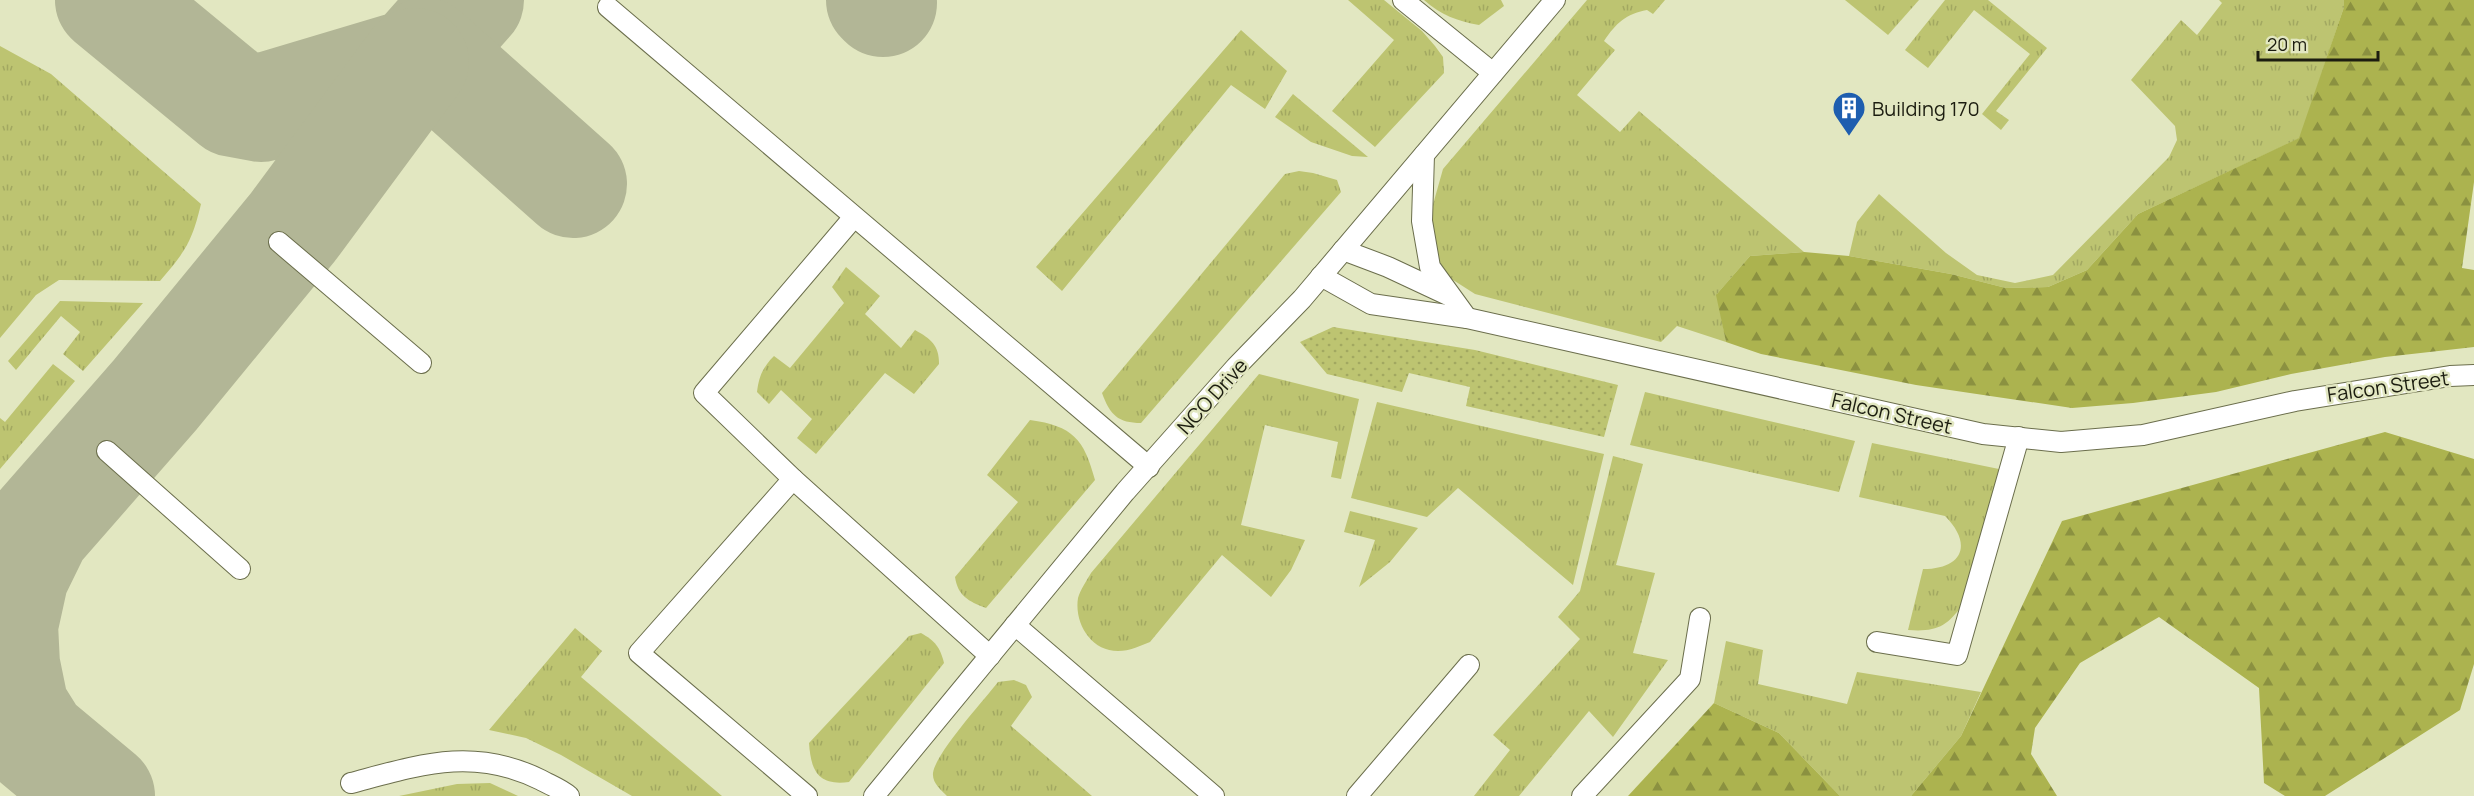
<svg xmlns="http://www.w3.org/2000/svg" width="2474" height="796" font-family="Manrope,sans-serif">
<style>
.grass{fill:url(#grass-tufts)}
.forest{fill:url(#forest-firs)}
.garden{fill:url(#garden-dots)}
.lines{fill:none;stroke-linecap:round;stroke-linejoin:round}
.taxiway{stroke:#b2b696;stroke-width:108}
.service-casing{stroke:#6b6e4c;stroke-width:22}
.service{stroke:#fff;stroke-width:20}
.labels{text-anchor:middle;dominant-baseline:central;stroke-width:5;stroke-linejoin:round;paint-order:stroke}
.poi-label{font-size:20px;fill:#1c1d10;stroke:#e2e7c1;text-anchor:start}
.street-label{font-size:20px;fill:#1c1d10;stroke:#e2e7c1}
</style>
<defs>
<pattern id="grass-tufts" width="24" height="20" patternUnits="userSpaceOnUse" patternTransform="scale(1.5)"><rect width="24" height="20" fill="#bdc471"/><path d="M3 7l-1-3M5 7V3M7 7l1-3M15 17l-1-3M17 17v-4M19 17l1-3" fill="none" stroke="#a2a861"/></pattern>
<pattern id="forest-firs" width="22" height="20" patternUnits="userSpaceOnUse" patternTransform="scale(1.5)"><rect width="22" height="20" fill="#acb34f"/><path d="M5 1l3.5 6h-7zM16 11l3.5 6h-7z" fill="#8b9140"/></pattern>
<pattern id="garden-dots" width="8" height="8" patternUnits="userSpaceOnUse" patternTransform="scale(1.5)"><rect width="8" height="8" fill="#bdc471"/><path d="M2 2h.1M6 6h.1" fill="none" stroke="#a2a861" stroke-width="1.8" stroke-linecap="round"/></pattern>
</defs>
<rect width="100%" height="100%" fill="#e2e7c1"/>
<g class="grass">
<path d="M1348 0H1384L1422 31 1435 46 1443 57 1444 73 1375 147 1332 111 1394 40Z"/>
<path d="M1424 0H1501L1504 6 1479 25C1457 21 1441 15 1424 0Z"/>
<path d="M1587 0H1665L1653 14 1647 10C1626 14 1616 23 1604 41L1615 50 1577 95 1620 132 1639 111 1804 252 1750 256 1717 294 1726 342 1677 326 1661 342 1475 294 1450 278 1436 256 1431 233 1432 208 1443 169Z"/>
<path d="M1845 0H1919L1888 35Z"/>
<path d="M1945 0H1988L2047 48 1996 111 2009 120 2001 130 1982 114 2030 54 1974 10 1928 68 1905 50Z"/>
<path d="M2219 0H2344V7L2300 138 2138 214 2087 270 2048 287 2006 288 1951 274 1849 256 1857 222 1879 194 1946 253 1977 275 2015 283 2053 275 2169 157 2177 140 2175 126 2131 80 2181 20 2197 35 2222 3Z"/>
<path d="M1241 30 1287 71 1265 109 1231 85 1062 291 1036 267Z"/>
<path d="M0 46 51 74 201 204C192 242 185 252 160 281L59 280 36 295 0 338Z"/>
<path d="M1293 94 1368 157 1352 156 1311 142 1275 117Z"/>
<path d="M1299 171 1313 173 1337 180 1341 192 1141 423C1118 423 1110 415 1102 393L1285 174Z"/>
<path d="M846 267 880 296 865 314 901 348 915 330C931 339 939 345 939 364L914 394 885 373 816 454 797 438 812 419 781 390 769 404 757 392C759 376 763 367 774 356L790 368 844 303 832 287Z"/>
<path d="M60 301 143 303 83 371 63 354 80 332 61 316 16 370 8 361Z"/>
<path d="M53 364 75 381 0 469V418L5 422Z"/>
<path d="M1259 374 1359 399 1341 479 1331 477 1338 442 1265 425 1241 525 1305 540 1291 570 1271 597 1222 555 1150 642C1140 646 1130 651 1118 651 1091 651 1074 623 1078 598 1080 590 1087 580 1091 573Z"/>
<path d="M1645 392 1855 441 1839 492 1630 445Z"/>
<path d="M1377 402 1604 454 1573 585 1458 488 1427 517 1351 498Z"/>
<path d="M1030 420C1073 426 1084 439 1095 480L986 608C968 601 958 596 955 577L1018 502 987 475Z"/>
<path d="M1872 443 1999 469 1963 604C1947 627 1936 632 1908 630L1923 569C1963 569 1973 544 1945 516L1859 497Z"/>
<path d="M1613 456 1643 464 1616 565 1655 573 1633 653 1668 660 1613 737 1589 711 1519 796H1474L1510 750 1493 735 1580 639 1558 617 1580 591Z"/>
<path d="M1350 511 1418 528 1390 562 1359 587 1375 540 1344 532Z"/>
<path d="M575 628 602 651 581 677 722 796H632L561 755 526 738 489 730Z"/>
<path d="M921 633C935 641 940 647 944 663L849 782C818 786 811 771 809 743L909 636Z"/>
<path d="M1726 641 1763 650 1758 684 1847 704 1857 672 1981 692 1961 736 1911 796H1840L1779 733 1714 703Z"/>
<path d="M1014 680 1026 685 1032 697 1011 726 1092 796H947C941 790 932 783 933 773 935 754 984 700 998 682Z"/>
<path d="M490 783 518 796H399L457 784Z"/>
</g>
<g class="forest">
<path d="M2344 0H2474V182L2462 268 2474 270V347L2385 357 2291 374 2216 392 2133 403 2072 408 1916 385 1761 354 1726 342 1716 295 1750 256 1804 252 1849 256 1951 274 2006 288 2048 287 2087 270 2138 214 2299 138 2344 7Z"/>
<path d="M2385 432 2474 459V664L2460 710 2325 796H2285L2264 783 2259 688 2159 617 2080 663 2035 728 2031 754 2057 796H1911L1961 736 2062 521Z"/>
<path d="M1714 703 1779 733 1840 796H1628Z"/>
</g>
<path class="garden" d="M1333 327 1475 350 1618 385 1604 437 1466 406 1470 387 1409 373 1402 392 1327 374 1300 342Z"/>
<g class="lines">
<g class="taxiway">
<path d="M109 0 234 103 261 108 415 62 470 0"/>
<path d="M880 0 883 3"/>
<path d="M425 52 573 184"/>
<path d="M101 796 35 741 15 709 6 665 4 625 15 575 37 530 155 395 293 227 415 62"/>
</g>
<g class="service-casing">
<g id="service">
<path d="M1403 0 1493 73"/>
<path d="M608 7 1149 467"/>
<path d="M1424 155 1422 221 1430 267 1467 318"/>
<path d="M279 242 421 363"/>
<path d="M1343 250 1388 267 1450 296"/>
<path d="M1321 276 1371 304 1467 318 1983 434 2061 442 2143 435 2295 401 2450 376 2474 375"/>
<path d="M107 451 240 569"/>
<path d="M793 479 704 393 854 217"/>
<path d="M1015 625 1214 796"/>
<path d="M1877 642 1957 655 2019 437"/>
<path d="M351 783C419 765 473 746 541 780 550 785 561 789 569 796"/>
<path d="M807 796 639 653 793 479 990 656"/>
<path d="M874 796 1125 492 1236 367 1302 299 1555 0"/>
<path d="M1357 796 1469 665"/>
<path d="M1582 796 1690 679 1700 618"/>
</g>
</g>
<use href="#service" class="service"/>
</g>
<defs>
<g id="building-pin" transform="scale(1.725)"><path d="M0 17L-7.5 6A9.5 9.5 0 1 1 7.5 6Z" fill="#1e5eaf" stroke="#e2e7c1"/><path d="M-4-6H4V6H1V3H-1V6H-4ZM-2.5-4.3h1.7v1.8h-1.7ZM.8-4.3h1.7v1.8H.8ZM-2.5-1h1.7V.8h-1.7ZM.8-1h1.7V.8H.8Z" fill="#fff"/></g>
</defs>
<g fill-rule="evenodd">
<use href="#building-pin" x="1849" y="108"/>
</g>
<g class="labels">
<g class="poi-label">
<text x="1872" y="108">Building 170</text>
</g>
<g class="street-label">
<text transform="translate(2388 386) rotate(-8)">Falcon Street</text>
<text transform="translate(1212 396) rotate(-48)">NCO Drive</text>
<text transform="translate(1892 413) rotate(13)">Falcon Street</text>
</g>
</g>
<path d="M2258 51v9h120v-9" fill="none" stroke="#1c1d10" stroke-width="3"/>
<text x="2267" y="51" font-size="18" fill="#1c1d10" stroke="#e2e7c1" stroke-width="4.5" paint-order="stroke">20 m</text>
</svg>
